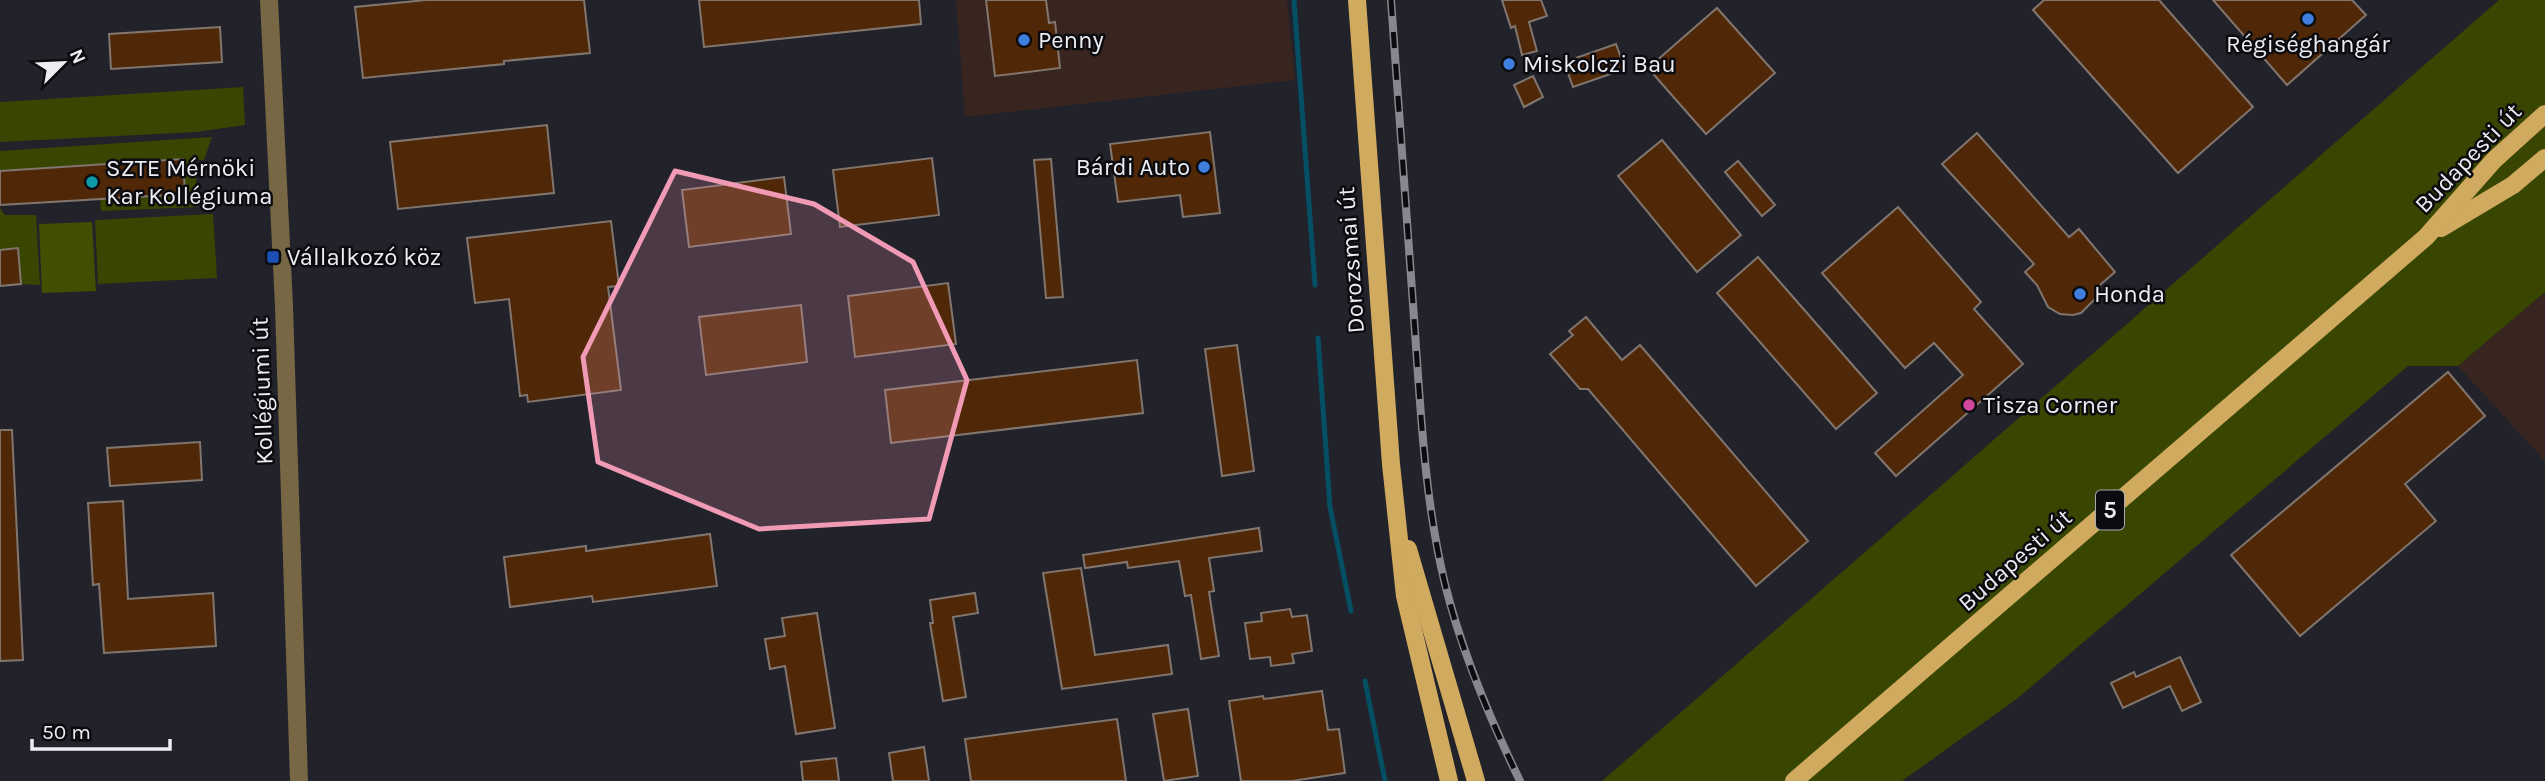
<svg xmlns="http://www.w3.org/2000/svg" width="2545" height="781" font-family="Karla,sans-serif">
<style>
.commercial{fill:#382520}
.green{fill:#394601}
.forest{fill:#404f00}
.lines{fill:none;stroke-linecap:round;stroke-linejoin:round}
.stream{stroke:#054f65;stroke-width:5}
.building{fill:#502807;stroke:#81766f;stroke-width:2}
.minor{stroke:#786744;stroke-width:18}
.major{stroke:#cfaa5f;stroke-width:18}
.rail-casing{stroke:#87888f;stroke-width:8}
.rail{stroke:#0c0c10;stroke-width:5;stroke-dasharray:16;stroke-linecap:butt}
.marked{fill:#f09ab6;fill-opacity:0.2;stroke:#f09ab6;stroke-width:5;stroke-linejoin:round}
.shop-dot{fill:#3f7fe0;stroke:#0c0c10;stroke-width:2.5}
.culture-dot{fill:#0f9aa8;stroke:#0c0c10;stroke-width:2.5}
.transit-dot{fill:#1a4fb4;stroke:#0c0c10;stroke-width:2.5}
.hotel-dot{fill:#d1479c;stroke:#0c0c10;stroke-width:2.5}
.labels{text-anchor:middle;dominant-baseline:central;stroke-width:5;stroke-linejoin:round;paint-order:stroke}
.shield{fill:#0c0c10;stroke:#a9aaaf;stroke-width:2}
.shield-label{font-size:23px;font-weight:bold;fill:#ecedf3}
.poi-label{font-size:24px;fill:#ecedf3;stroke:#0c0c10;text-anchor:start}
.street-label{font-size:24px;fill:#ecedf3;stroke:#0c0c10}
</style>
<rect width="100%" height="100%" fill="#22222b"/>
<g class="commercial">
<path d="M956 0H1287L1295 80 965 117Z"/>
<path d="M2545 292V461L2458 366Z"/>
</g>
<g class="green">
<path d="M2499 0H2545V292L2458 366H2408L2018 698 1902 781H1602Z"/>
<path d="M243 87 245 125 196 132 0 142V102Z"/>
<path d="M212 137 204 160H195L198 207 101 211 100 199 184 193 183 159 0 171V151Z"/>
<path d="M0 208 5 215H36L40 285 21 284 18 248 0 250Z"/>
<path d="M213 214 217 278 98 284 95 220Z"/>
</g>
<path class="forest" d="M92 222 96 291 42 293 39 224Z"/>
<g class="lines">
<g class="stream">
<path d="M1294 0 1315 285"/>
<path d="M1318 338 1330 507 1351 611"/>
<path d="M1365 681 1385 781"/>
</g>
</g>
<g class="building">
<path d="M426 0H584L590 53 504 61V64L363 78 355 7Z"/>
<path d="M699 0H919L921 24 704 47Z"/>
<path d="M986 0H1046L1049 23 1055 22 1060 68 995 76Z"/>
<path d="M1502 0H1541L1547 16 1529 22 1537 51 1522 55 1515 26 1511 28Z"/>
<path d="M2044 0H2159L2253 107 2178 173 2033 10Z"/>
<path d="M2213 0H2352L2366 15 2287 85Z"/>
<path d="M1717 8 1775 73 1706 134 1648 68Z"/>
<path d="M220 27 222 62 111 69 109 34Z"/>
<path d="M1616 44 1625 69 1573 87 1564 62Z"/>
<path d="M1533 76 1543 97 1524 107 1514 85Z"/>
<path d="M547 125 554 193 398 209 390 142Z"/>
<path d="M1210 132 1220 213 1183 217 1180 195 1118 202 1110 144Z"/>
<path d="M1977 133 2069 237 2079 229 2115 272 2100 285 2097 297 2081 313 2073 315 2060 314 2048 307 2037 285 2025 272 2034 264 1942 164Z"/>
<path d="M1662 140 1741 235 1697 272 1618 176Z"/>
<path d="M932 158 939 215 840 227 833 170Z"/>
<path d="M183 159 185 194 0 205V171Z"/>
<path d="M1051 159 1063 297 1046 298 1034 160Z"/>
<path d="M1738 161 1775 205 1762 216 1725 172Z"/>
<path d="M784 177 791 234 689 247 682 190Z"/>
<path d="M1898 207 1981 302 1974 309 2023 364 1896 476 1875 453 1963 375 1934 343 1905 368 1822 273Z"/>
<path d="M611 221 619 286 608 287 621 390 528 402 527 395 520 396 509 299 475 303 467 238Z"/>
<path d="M18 248 21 284 0 286V250Z"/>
<path d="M1758 257 1877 393 1836 429 1717 293Z"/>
<path d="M948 283 956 344 855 357 848 296Z"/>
<path d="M801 305 807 362 706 375 699 317Z"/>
<path d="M1586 317 1622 360 1640 345 1808 541 1756 586 1588 389H1580L1550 354 1573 335 1569 331Z"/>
<path d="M1237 345 1254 471 1222 476 1205 349Z"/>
<path d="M1137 360 1143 413 891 443 885 390Z"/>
<path d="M2448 372 2485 416 2405 484 2436 521 2300 636 2231 555Z"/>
<path d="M0 430H12L23 660 0 661Z"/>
<path d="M200 442 202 480 110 486 107 448Z"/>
<path d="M123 501 128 599 213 593 216 646 104 653 99 584 93 585 88 503Z"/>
<path d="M1259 528 1262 551 1209 558 1214 591 1209 592 1219 656 1201 659 1191 595 1185 596 1179 561 1128 568 1127 562 1085 568 1083 555Z"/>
<path d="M710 534 717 586 593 602 592 596 510 607 504 557 586 546V551Z"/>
<path d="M1081 568 1095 655 1168 645 1172 674 1062 689 1043 573Z"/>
<path d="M975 593 978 613 953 617 966 697 943 701 930 623H933L930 600Z"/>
<path d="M1290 609 1292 617 1307 615 1312 651 1292 654 1294 663 1271 666 1270 657 1250 659 1245 623 1262 621 1261 613Z"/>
<path d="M817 613 835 728 796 734 785 666 770 669 765 639 785 636 782 618Z"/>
<path d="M2180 657 2201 702 2182 711 2170 686 2123 708 2111 683 2134 672 2136 677Z"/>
<path d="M1322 691 1328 730 1339 729 1345 773 1292 781H1241L1229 701 1263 696 1264 699Z"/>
<path d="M1188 709 1198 776 1164 781 1153 714Z"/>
<path d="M1117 719 1126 781H971L965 739Z"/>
<path d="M924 747 929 781H893L889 753Z"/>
<path d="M836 758 839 781H803L801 762Z"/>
</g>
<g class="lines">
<path class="minor" d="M269 0 284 306 299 781"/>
<g class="major">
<path d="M1357 0 1391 464 1405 596 1449 781"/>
<path d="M2441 228 2513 185 2545 158"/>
<path d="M1408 549 1476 781"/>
<path d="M1794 781 2426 237 2494 160 2545 114"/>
</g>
<g class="rail-casing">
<path id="rail" d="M1391 0C1399 111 1407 221 1415 332 1421 416 1425 502 1445 584 1462 653 1489 717 1520 781"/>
</g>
<use href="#rail" class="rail"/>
</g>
<path class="marked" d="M675 171 814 204 913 262 967 380 929 519 759 529 598 462 583 357Z"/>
<g class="shop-dot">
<circle cx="2308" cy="19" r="7"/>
<circle cx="1024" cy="40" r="7"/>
<circle cx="1509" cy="64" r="7"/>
<circle cx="1204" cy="167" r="7"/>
<circle cx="2080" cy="294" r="7"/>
</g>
<circle class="culture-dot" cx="92" cy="182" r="7"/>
<rect class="transit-dot" x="266" y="250" width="14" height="14" rx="3.5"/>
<circle class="hotel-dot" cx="1969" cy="405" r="7"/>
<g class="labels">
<rect class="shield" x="2096" y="490.5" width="28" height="39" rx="5"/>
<g class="shield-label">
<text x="2110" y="510">5</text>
</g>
<g class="poi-label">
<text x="1038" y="40">Penny</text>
<text x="2308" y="44" text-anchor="middle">Régiséghangár</text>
<text x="1523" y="64">Miskolczi Bau</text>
<text x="1190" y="167" text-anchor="end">Bárdi Auto</text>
<text x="106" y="168">SZTE Mérnöki<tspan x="106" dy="28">Kar Kollégiuma</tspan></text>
<text x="287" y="257">Vállalkozó köz</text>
<text x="2094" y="294">Honda</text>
<text x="1983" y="405">Tisza Corner</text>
</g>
<g class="street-label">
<text transform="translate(2468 158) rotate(-46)">Budapesti út</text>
<text transform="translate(1351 260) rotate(-94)">Dorozsmai út</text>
<text transform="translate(262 391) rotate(-92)">Kollégiumi út</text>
<text transform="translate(2015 560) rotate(-41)">Budapesti út</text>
</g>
</g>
<g transform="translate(63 63) rotate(66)" stroke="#0c0c10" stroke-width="5" paint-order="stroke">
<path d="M0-5L12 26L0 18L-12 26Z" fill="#ecedf3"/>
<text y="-10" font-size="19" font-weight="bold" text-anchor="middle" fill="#ecedf3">N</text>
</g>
<path d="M32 739v10h138v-10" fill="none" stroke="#ecedf3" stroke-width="3.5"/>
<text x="42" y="739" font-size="21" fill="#ecedf3" stroke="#0c0c10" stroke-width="5" paint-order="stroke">50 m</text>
</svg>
